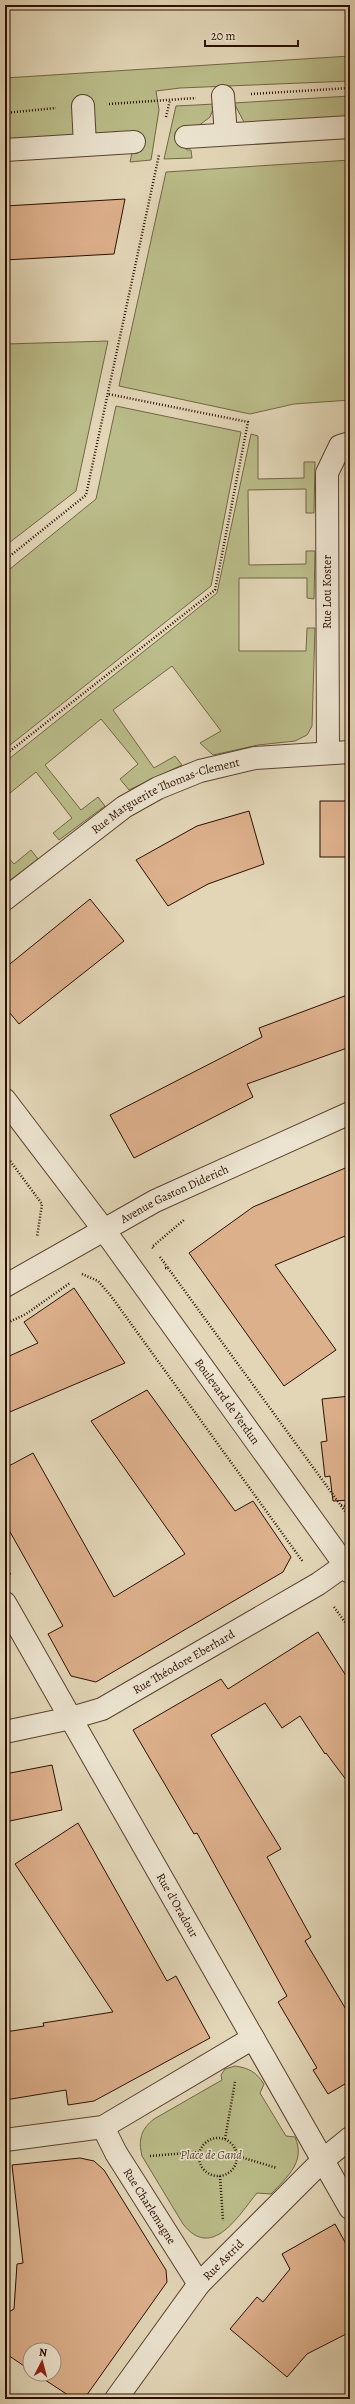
<svg xmlns="http://www.w3.org/2000/svg" width="355" height="2404" font-family="Alegreya,serif">
<style>
.green{fill:#babc89;stroke:#736644}
.building{fill:#ddb08c;stroke:#2c0f00}
.lines{fill:none;stroke-linecap:round;stroke-linejoin:round}
.minor-casing{stroke:#5a412e;stroke-width:24}
.tertiary-casing{stroke:#5a412e;stroke-width:24}
.path{stroke:#2c0f00;stroke-width:2.5;stroke-dasharray:1 2;stroke-linecap:butt}
.minor{stroke:#ece4d0;stroke-width:22}
.tertiary{stroke:#ece4d0;stroke-width:22}
.labels{text-anchor:middle;dominant-baseline:central;stroke-width:3;stroke-linejoin:round;paint-order:stroke}
.street-label{font-size:12px;fill:#2c0f00;stroke:#ece4d0}
.park-label{font-size:12px;font-style:italic;fill:#574329;stroke:#ece4d0}
</style>
<rect width="100%" height="100%" fill="#e2d6b7"/>
<filter id="stains"><feTurbulence type="fractalNoise" baseFrequency=".005" numOctaves="4"/><feColorMatrix values="0 0 0 0 .2 0 0 0 0 .09 0 0 0 0 .02 0 0 0 .5 -.17"/></filter>
<radialGradient id="worn" r=".72"><stop offset=".6" stop-color="#630" stop-opacity="0"/><stop offset="1" stop-color="#630" stop-opacity=".3"/></radialGradient>
<g class="green">
<path d="M350 56V81L180 88 156 91 159 110 151 160 130 162 133 148 5 139V78Z"/>
<path d="M350 96V117L245 124 234 103Z"/>
<path d="M215 104 210 117 197 127 183 143 187 150H191L192 158 164 159 176 106Z"/>
<path d="M350 160V400L294 404 250 414 119 386 166 172Z"/>
<path d="M108 341 76 491 5 546V344Z"/>
<path d="M116 406 241 432 211 586 5 749V573L96 499Z"/>
<path d="M251 434 258 436V479L304 478V462H315L314 513H306V489L248 490 249 565 306 564V551H315L314 599 307 598V578H239V651H306L307 628H315L312 726 307 735 295 741 258 745 213 755 200 743 221 731 172 666 113 710 154 768 175 756 182 765 129 790 120 779 138 764 101 719 45 765 81 810 98 797 105 806 59 840 53 833 72 818 36 772 5 797V762L217 593Z"/>
<path d="M31 850 38 859 5 884V875L7 873 5 870V854L14 864Z"/>
<path d="M235 2066C249 2068 256 2072 264 2084L260 2093 286 2136 295 2137C306 2162 287 2177 271 2194L257 2193C238 2216 212 2261 183 2224L142 2156C138 2140 141 2129 154 2119L222 2080 221 2075 225 2069Z"/>
</g>
<g class="building">
<path d="M125 199 114 254 5 260V206Z"/>
<rect x="320" y="801" width="30" height="56"/>
<path d="M249 811 264 864 208 884 168 906 136 860 197 826Z"/>
<path d="M90 899 124 941 19 1024 5 1007V968Z"/>
<path d="M350 994V1047L247 1084 253 1097 134 1158 110 1115 262 1037 259 1028Z"/>
<path d="M350 1166V1234L275 1265 336 1350 284 1386 189 1253 253 1207Z"/>
<path d="M74 1288 125 1363 5 1414V1358L38 1343 24 1322Z"/>
<path d="M147 1390 235 1511 253 1501 291 1557 283 1572 96 1682 71 1676 48 1634 63 1626 5 1523V1468L33 1453 114 1597 185 1554 91 1421Z"/>
<path d="M350 1396V1500L333 1501 330 1476 325 1477 321 1442 327 1441 322 1399Z"/>
<path d="M318 1632 350 1682V1785L326 1753 325 1754 300 1716 282 1728 265 1703 211 1735 281 1849 267 1857 311 1937 305 1941 350 2016V2081L328 2094 313 2070 317 2068 278 2002 287 1996 197 1833 194 1834 133 1730 221 1679 228 1689Z"/>
<path d="M52 1765 62 1810 5 1822V1774Z"/>
<path d="M78 1823 167 1981 176 1976 210 2038 94 2101 68 2105 66 2090 5 2100V2032L44 2026 43 2023 113 2012 15 1864Z"/>
<path d="M80 2158 94 2161 104 2170 166 2270 167 2282 84 2399H74L36 2374H54V2350H30V2370L5 2353V2314L14 2309 17 2264 23 2263 12 2165Z"/>
<path d="M335 2224 350 2251V2332L307 2354 287 2377 230 2329 257 2297 263 2302 290 2269 282 2254Z"/>
</g>
<g class="lines">
<g class="minor-casing">
<g id="minor">
<path d="M223 96 226 134"/>
<path d="M83 106 85 145"/>
<path d="M186 137 350 127"/>
<path d="M5 150 134 142"/>
<path d="M328 752 327 473 340 446 350 443"/>
<path id="s1" d="M5 899 124 807 158 788 200 771 255 758 350 752"/>
<path d="M5 1100 104 1230"/>
<path id="s2" d="M5 1603 350 2208"/>
<path id="s3" d="M5 1732 71 1718 102 1709 318 1584 345 1565"/>
<path id="s4" d="M103 2127 116 2153 199 2284"/>
<path d="M5 2140 103 2127 253 2038"/>
<path id="s5" d="M116 2399 199 2284 323 2160 350 2138"/>
</g>
</g>
<g class="tertiary-casing">
<g id="tertiary">
<path id="s6" d="M104 1230 350 1572"/>
<path id="s7" d="M5 1286 155 1201 350 1113"/>
</g>
</g>
<g class="path">
<path d="M251 94 350 88"/>
<path d="M109 104 196 98"/>
<path d="M5 113 56 108"/>
<path d="M166 117 170 100"/>
<path d="M5 560 86 495 159 155"/>
<path d="M5 755 215 590 248 422 108 394"/>
<path d="M5 1154 42 1204 37 1237"/>
<path d="M153 1248 152 1247 185 1219"/>
<path d="M160 1257 168 1268"/>
<path d="M165 1268H168L350 1518"/>
<path d="M82 1274 98 1281 111 1296 303 1562"/>
<path d="M5 1324 26 1314 70 1283"/>
<path d="M341 1505 350 1508"/>
<path d="M5 1566 11 1576"/>
<path d="M334 1607 350 1629"/>
<circle cx="218" cy="2157" r="19"/>
<path d="M225 2139 235 2082"/>
<path d="M150 2156 200 2152"/>
<path d="M237 2156 277 2168"/>
<path d="M220 2176 223 2221"/>
</g>
<use href="#minor" class="minor"/>
<use href="#tertiary" class="tertiary"/>
</g>
<g class="labels">
<g class="street-label">
<text transform="translate(327 592) rotate(-90)">Rue Lou Koster</text>
<text stroke="none"><textPath href="#s1" startOffset="193">Rue Marguerite Thomas-Clement</textPath></text>
<text stroke="none"><textPath href="#s7" startOffset="193">Avenue Gaston Diderich</textPath></text>
<text stroke="none"><textPath href="#s6" startOffset="211">Boulevard de Verdun</textPath></text>
<text stroke="none"><textPath href="#s3" startOffset="194">Rue Théodore Eberhard</textPath></text>
<text stroke="none"><textPath href="#s2" startOffset="348">Rue d'Oradour</textPath></text>
<text stroke="none"><textPath href="#s4" startOffset="92">Rue Charlemagne</textPath></text>
<text stroke="none"><textPath href="#s5" startOffset="176">Rue Astrid</textPath></text>
</g>
<g class="park-label">
<text x="211" y="2155">Place de Gand</text>
</g>
</g>
<rect width="355" height="2404" fill="none" stroke="#e2d6b7" stroke-width="20"/>
<rect x="6" y="6" width="343" height="2392" fill="none" stroke="#2c0f00" stroke-width="2"/>
<rect x="10" y="10" width="335" height="2384" fill="none" stroke="#2c0f00"/>
<g transform="translate(42 2362) rotate(6)"><circle r="19" fill="#ece4d0" stroke="#9f8f7d"/>
<path d="M0-3L7 15L0 10L-7 15Z" fill="#8f2418"/>
<text y="-6" font-size="11" font-weight="bold" text-anchor="middle" fill="#2c0f00">N</text>
</g>
<path d="M205 40v6h93v-6" fill="none" stroke="#2c0f00" stroke-width="2"/>
<text x="211" y="40" font-size="12" fill="#2c0f00" stroke="#ece4d0" stroke-width="3" paint-order="stroke">20 m</text>
<rect width="100%" height="100%" filter="url(#stains)"/>
<rect width="100%" height="100%" fill="url(#worn)"/>
</svg>
